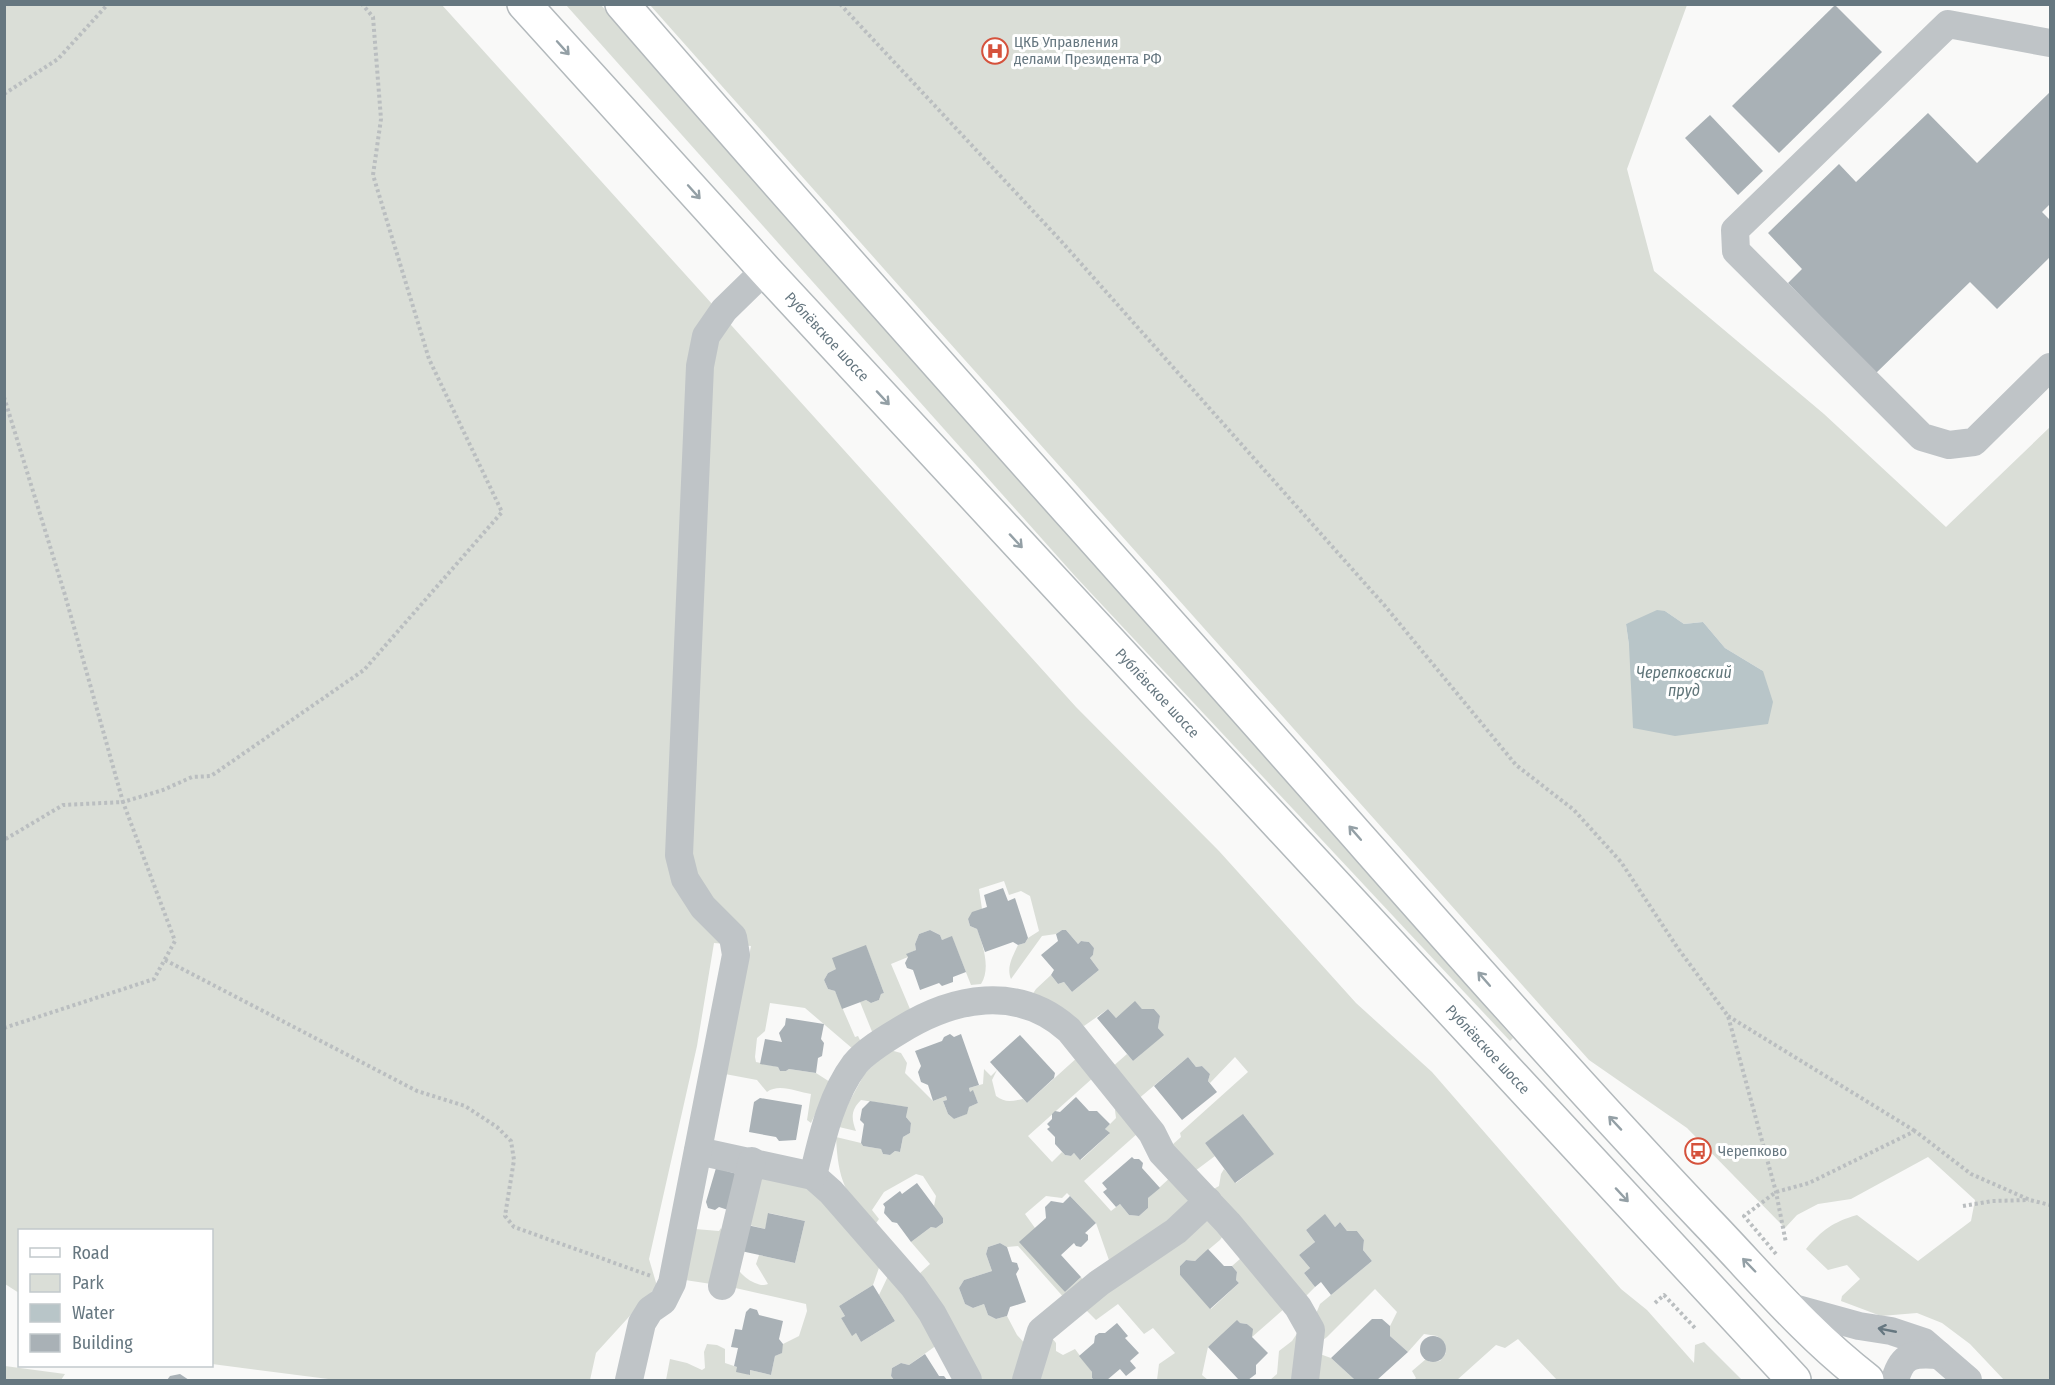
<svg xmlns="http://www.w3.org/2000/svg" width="2055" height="1385" font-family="'Fira Sans Condensed',sans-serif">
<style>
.green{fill:#daded7;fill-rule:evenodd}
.water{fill:#b8c5c8}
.building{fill:#a9b1b6}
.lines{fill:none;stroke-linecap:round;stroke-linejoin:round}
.major-casing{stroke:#b3b9bc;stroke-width:36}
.path{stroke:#babec0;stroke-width:4;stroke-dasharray:3 3;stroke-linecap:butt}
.minor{stroke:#bfc4c7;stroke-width:28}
.major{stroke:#fff;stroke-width:33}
.oneway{stroke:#94a0a6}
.oneway2{stroke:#667780}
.labels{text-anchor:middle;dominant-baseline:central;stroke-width:6;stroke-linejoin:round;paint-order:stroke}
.poi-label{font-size:15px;fill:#667780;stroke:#fff;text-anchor:start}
.street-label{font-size:15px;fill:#667780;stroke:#fff}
.water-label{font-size:16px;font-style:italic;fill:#61767a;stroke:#fff}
</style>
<rect width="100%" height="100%" fill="#f9f9f8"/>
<g class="green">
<path d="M5 5H442L1076 707 1219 851 1356 1003 1432 1072 1621 1289 1647 1310 1694 1363 1695 1345 1704 1342 1742 1380H1557L1518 1339 1505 1348 1496 1345 1457 1380H1414L1416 1378 1412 1371 1426 1359 1430 1362 1440 1361 1446 1353 1445 1343 1437 1336 1424 1334 1408 1352 1390 1336V1326L1397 1312 1375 1289 1327 1337 1319 1343 1313 1321 1320 1304 1372 1261 1363 1250 1364 1240 1357 1231H1347L1340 1222 1335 1227 1325 1215 1306 1230 1315 1242 1299 1255 1310 1268 1304 1273 1315 1287 1300 1302 1212 1190 1219 1186 1221 1174 1224 1169 1236 1183 1273 1154 1244 1115 1205 1143 1215 1156 1195 1171 1172 1145 1181 1137 1180 1133 1248 1072 1235 1057 1210 1083 1208 1081 1210 1074 1202 1066 1196 1067 1188 1057 1137 1100 1111 1068 1127 1054 1133 1061 1163 1035 1158 1028 1160 1016 1154 1009H1142L1135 1002 1116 1018 1108 1009 1084 1026 1032 995 1036 989 1051 975 1058 984 1064 982 1072 992 1099 970 1090 958 1093 955 1094 948 1089 942 1081 941 1078 944 1066 930H1062L1056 934 1042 936 1011 979C1006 967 1013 956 1018 945L1025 943 1028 938 1039 931 1030 896 1021 891 1009 895 1004 881 979 889 982 909 968 919 970 926 977 929C983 945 991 969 981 984L971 985 952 937 942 940 940 935 930 930 919 934 915 944 916 950 907 954 908 957 891 964 910 1009 873 1034 860 1002 866 1000 871 1003 879 1000 881 994 884 993 866 946 836 969 828 973 824 980 828 989 835 991 855 1037 858 1036 861 1042 853 1049 805 1008 770 1003 765 1031 757 1038 755 1057 756 1062 778 1067 780 1071H786L789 1069 816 1073 830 1082 811 1123 807 1120 811 1094C797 1092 779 1083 767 1092L757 1080 725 1074 751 946 714 943 697 1046 649 1259 657 1286 596 1353 590 1380H336L212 1364V1230H20L19 1293 5 1284Z"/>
<path d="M566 5H601L1250 737 1513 1038 1510 1041 1075 576Z"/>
<path d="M650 5H1687L1627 169 1654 271 1824 414 1946 527 2050 427V1380H2004L1970 1344 1942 1323 1917 1313 1881 1316 1841 1301 1842 1296 1860 1279 1847 1265 1828 1270 1806 1249C1822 1230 1833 1222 1857 1215L1918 1261 1971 1221 1975 1200 1928 1157 1851 1199 1818 1204 1797 1215 1785 1228 1687 1128 1589 1060 931 322ZM1665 611 1684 624 1703 622 1725 648 1763 671 1629 645 1626 624Z"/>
<path d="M890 1050 901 1053 907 1063 905 1073 933 1101 946 1096 947 1100 943 1101 948 1114 954 1119 966 1114 969 1107 978 1103 973 1091 970 1092 969 1088 983 1084 984 1069 991 1076 997 1070 992 1080 996 1096C1005 1103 1012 1101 1023 1099L1027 1103 1079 1056 1095 1076 1028 1136 1052 1162 1062 1152 1065 1155 1071 1156 1074 1153 1081 1160 1109 1134 1105 1129 1116 1118 1115 1110 1119 1107 1138 1133 1084 1181 1111 1211 1120 1204 1129 1215 1139 1216 1148 1208V1198L1173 1175 1190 1202 1111 1266 1096 1223 1070 1196 1067 1193 1062 1198 1046 1196 1025 1214 1035 1228 1065 1292 1081 1277 1085 1284 1066 1300 1018 1246 1007 1247 1000 1243 988 1247 986 1254 992 1271 964 1280 959 1288 965 1304 973 1308 984 1304 988 1315 996 1319 1007 1316 1017 1335 1030 1349 1019 1380H974L919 1274 930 1264 911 1242 931 1227 936 1228 943 1223V1218L934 1206 936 1196 923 1176 916 1174 884 1192 872 1210 879 1219 874 1226C845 1195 838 1180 836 1137L861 1143 863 1146 881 1149 883 1154 890 1155 895 1151 900 1152 903 1137 910 1133 911 1123 906 1117 907 1107 861 1100C851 1110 851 1118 856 1131L839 1127 842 1115 865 1073Z"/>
<path d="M764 1178 797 1183 820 1195 881 1262 873 1285 839 1306 845 1316 841 1318 852 1335 856 1333 861 1342 895 1321 879 1295 890 1272 937 1345 909 1365 901 1363 892 1368 891 1376 894 1380H666L670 1359 687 1363 702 1370 705 1368 704 1352 707 1344 717 1345 725 1349V1363L737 1367 749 1375 750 1370 771 1375 775 1356 781 1353 783 1344 799 1336 807 1311 806 1304 731 1287 685 1280 695 1229 719 1231 721 1228C729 1250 732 1273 755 1283 760 1285 763 1286 768 1284L756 1264 759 1255 795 1263 805 1221 769 1213 765 1229 745 1224 755 1182Z"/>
<path d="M1215 1218 1225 1233 1220 1240 1195 1261 1186 1260 1180 1266V1275L1211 1309 1239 1283 1236 1280 1237 1272 1232 1266 1248 1252 1285 1308 1252 1337V1329L1247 1324 1240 1323 1208 1347 1202 1375 1208 1380H1157L1159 1364 1175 1353 1153 1328 1144 1334 1118 1304 1096 1320 1078 1302 1203 1220Z"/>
<path d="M1304 1323 1299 1380H1270L1277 1374 1279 1351 1292 1341Z"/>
<path d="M1048 1333 1056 1343V1351L1063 1355 1075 1349 1092 1372V1378L1094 1380H1033Z"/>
<path d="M1317 1353 1331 1358 1355 1380H1313Z"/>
<path d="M5 1366 65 1374 61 1380H5Z"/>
</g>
<path class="water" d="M1657 610 1665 611 1684 624 1703 622 1725 648 1763 671 1773 702 1768 724 1675 736 1633 728 1629 645 1626 624Z"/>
<g class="building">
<path d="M1835 5 1882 52 1779 153 1732 106Z"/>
<path d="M2050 92V204L2042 212 2050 220V257L1997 309 1970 282 1876 373 1788 283 1802 269 1768 233 1839 164 1856 182 1928 113 1977 163Z"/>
<path d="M1710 115 1763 171 1738 195 1685 138Z"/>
<path d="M1003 888 1008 901 1015 898 1028 938 1025 943 1018 945 1013 942 985 952 977 929 970 926 968 919 972 912 987 907 984 895Z"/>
<path d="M930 930 940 935 942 940 952 936 966 972 953 977V982L942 986 939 983 920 990 913 970 907 968 905 963 908 957 906 954 916 950 915 944 919 934Z"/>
<path d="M1062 930H1066L1078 944 1081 941 1089 942 1094 948 1093 955 1090 958 1099 970 1072 992 1064 982 1058 984 1051 975 1054 970 1041 955 1058 941 1056 934Z"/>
<path d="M866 945 884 993 881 994 879 1000 871 1003 866 1000 842 1009 835 991 828 989 824 980 828 973 836 969 832 958Z"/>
<path d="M1135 1001 1142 1009H1154L1160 1016 1158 1028 1164 1035 1133 1061 1097 1018 1108 1009 1116 1018Z"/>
<path d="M786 1018 824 1024 821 1039 824 1043 822 1056 818 1058 816 1073 789 1069 786 1071H780L778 1067 760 1064 765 1039 782 1042 779 1033 785 1025Z"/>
<path d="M950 1034 954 1037 961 1034 979 1085 969 1088 970 1092 973 1090 978 1103 969 1107 967 1114 954 1119 948 1114 943 1101 947 1100 946 1096 933 1101 928 1085 921 1082 918 1072 921 1066 915 1051 942 1041 944 1037Z"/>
<path d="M1020 1035 1055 1073 1054 1078 1027 1103 990 1062Z"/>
<path d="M1188 1057 1196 1067 1202 1066 1210 1074 1208 1081 1217 1092 1182 1120 1154 1086Z"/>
<path d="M1076 1097 1089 1111H1097L1110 1124 1105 1129 1110 1133 1080 1160 1074 1153 1071 1156 1065 1155 1055 1144V1137L1047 1129 1050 1127 1047 1124 1052 1119V1114L1055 1111 1060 1112Z"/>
<path d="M760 1098 802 1105 796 1140 779 1141 776 1137 749 1132 754 1102Z"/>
<path d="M870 1101 908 1107 906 1117 911 1123 910 1133 903 1137 900 1152 895 1151 890 1155 883 1154 881 1149 863 1146 861 1143 864 1124 860 1120 862 1109Z"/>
<path d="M1243 1114 1274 1154 1235 1183 1205 1143Z"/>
<path d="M1132 1157 1134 1159H1139L1143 1163 1142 1168 1160 1188 1148 1198V1208L1139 1216 1129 1215 1120 1204 1116 1207 1103 1192 1107 1189 1102 1183Z"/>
<path d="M716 1168 737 1174 731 1211 719 1207 715 1210 708 1208 706 1202Z"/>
<path d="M917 1183 943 1218V1223L936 1228 931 1227 911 1242 897 1223 892 1222 884 1213 885 1207 883 1204 900 1191 902 1194Z"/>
<path d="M1070 1196 1096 1223 1085 1233 1088 1235V1240L1081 1247 1076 1246 1074 1243 1061 1255 1081 1277 1065 1292 1019 1242 1046 1218 1045 1207 1051 1201 1063 1203Z"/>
<path d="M768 1213 805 1221 795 1263 741 1251 747 1225 765 1229Z"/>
<path d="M1325 1214 1335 1227 1340 1222 1347 1231H1357L1364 1240 1363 1250 1372 1261 1331 1295 1321 1282 1315 1287 1304 1273 1310 1268 1299 1255 1315 1242 1306 1230Z"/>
<path d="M1000 1243 1007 1247 1012 1262 1017 1263 1019 1269 1016 1274 1026 1302 1010 1307 1007 1316 996 1319 988 1315 984 1304 973 1308 965 1304 959 1288 964 1280 992 1271 986 1254 988 1247Z"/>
<path d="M1208 1249 1224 1266H1232L1237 1272 1236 1280 1239 1283 1210 1309 1180 1275V1266L1186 1260 1195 1261Z"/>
<path d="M873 1285 895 1321 861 1342 856 1333 852 1336 841 1318 845 1316 839 1306Z"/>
<path d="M750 1308 757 1310 759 1315 783 1321 779 1339 783 1344 782 1353 775 1356 771 1375 750 1370V1375L736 1372 737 1367 734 1366 738 1348 731 1347 735 1329 742 1330 746 1312Z"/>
<path d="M1372 1319H1382L1390 1326V1336L1408 1352 1377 1380H1355L1331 1358Z"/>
<path d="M1237 1320 1240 1323 1247 1324 1253 1329 1252 1337 1268 1353 1256 1365V1374L1248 1380H1239L1208 1347Z"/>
<path d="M1117 1323 1128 1336 1125 1338 1139 1353 1130 1361 1136 1368 1126 1376 1120 1369 1107 1380H1094L1092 1378V1372L1079 1356 1094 1343 1095 1336 1099 1333H1105Z"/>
<circle cx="1433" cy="1349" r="13"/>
<path d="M925 1354 939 1376H944L947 1380H894L891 1376 892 1368 901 1363 909 1365Z"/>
<path d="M180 1374 189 1380H167L170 1376Z"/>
</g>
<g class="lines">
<g class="major-casing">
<g id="major">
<path id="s1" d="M524 4 765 270 1794 1380"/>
<path d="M622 4C868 289 1121 567 1370 850 1481 976 1592 1101 1708 1223 1759 1276 1808 1335 1867 1380"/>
</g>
</g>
<g class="path">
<path d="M840 4 1061 241 1385 606 1516 765 1574 810 1621 862 1677 947 1728 1016 1776 1192 1786 1243"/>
<path d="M4 94 58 59 108 4"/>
<path d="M4 397 65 595 123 802 63 805 4 840"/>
<path d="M165 960 417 1091 465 1106 497 1127 511 1141 514 1160 505 1216 514 1227 651 1276"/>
<path d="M1728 1016 1915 1131"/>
<path d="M4 1028 154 979 175 941 123 802 163 790 192 777 211 776 364 670 502 512 429 359 373 175 381 119 373 17 362 4"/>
<path d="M1963 1206 1992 1201 2029 1200"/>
<path d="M1776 1254 1744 1216 1776 1192 1809 1183 1915 1131 1971 1174 2030 1200 2050 1205"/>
<path d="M1655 1303 1664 1295 1695 1328"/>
</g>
<g class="minor">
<path d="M2050 43 1948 24 1735 230 1736 251 1922 437 1949 445 1974 442 2050 367"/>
<path d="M698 1151 813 1176 831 1192 913 1286 932 1313 968 1380"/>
<path d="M813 1176C822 1138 831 1096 855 1064 866 1051 884 1040 899 1031 953 997 1018 984 1069 1030L1152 1133 1162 1153 1228 1223 1298 1307 1311 1330 1305 1380"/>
<path d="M722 1286 752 1161"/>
<path d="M1790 1307 1859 1326 1891 1331 1924 1342 1968 1380"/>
<path d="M629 1380 642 1323 650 1310 663 1301 672 1283 736 955 733 937 703 907 685 879 679 855 700 366 706 336 724 310 765 270"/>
<path d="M1026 1380 1041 1331 1099 1283 1176 1231 1208 1201"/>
<path d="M1895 1380C1902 1354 1913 1353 1939 1355"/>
</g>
<use href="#major" class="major"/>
</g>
<defs><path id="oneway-shaft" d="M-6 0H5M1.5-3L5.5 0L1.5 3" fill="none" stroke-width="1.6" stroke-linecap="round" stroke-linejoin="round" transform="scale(1.5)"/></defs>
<g class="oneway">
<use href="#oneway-shaft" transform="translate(563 48) rotate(48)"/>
<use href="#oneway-shaft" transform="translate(694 192) rotate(48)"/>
<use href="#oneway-shaft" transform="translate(883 398) rotate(47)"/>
<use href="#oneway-shaft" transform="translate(1016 541) rotate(47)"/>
<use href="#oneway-shaft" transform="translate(1355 833) rotate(-131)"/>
<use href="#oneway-shaft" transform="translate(1484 979) rotate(-131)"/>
<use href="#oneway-shaft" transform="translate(1615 1123) rotate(-133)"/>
<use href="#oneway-shaft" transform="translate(1622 1195) rotate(47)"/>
<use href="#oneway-shaft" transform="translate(1749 1265) rotate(-134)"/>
</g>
<use class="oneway2" href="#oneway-shaft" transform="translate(1887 1330) rotate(-169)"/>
<defs>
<g id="hospital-ring" transform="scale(1.35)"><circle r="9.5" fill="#fff" stroke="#d5523c" stroke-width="1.5"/><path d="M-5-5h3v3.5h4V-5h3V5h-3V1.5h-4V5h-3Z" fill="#d5523c"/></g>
<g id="bus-ring" transform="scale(1.35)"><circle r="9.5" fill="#fff" stroke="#d5523c" stroke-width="1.5"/><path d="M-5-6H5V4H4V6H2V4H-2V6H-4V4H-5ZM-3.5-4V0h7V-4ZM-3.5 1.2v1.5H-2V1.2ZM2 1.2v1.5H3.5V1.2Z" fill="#d5523c"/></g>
</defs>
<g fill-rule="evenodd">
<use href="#hospital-ring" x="995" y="51"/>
<use href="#bus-ring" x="1698" y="1151"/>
</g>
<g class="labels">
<g class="poi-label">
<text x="1014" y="42">ЦКБ Управления<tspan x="1014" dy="17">делами Президента РФ</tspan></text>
<text x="1718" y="1151">Черепково</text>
</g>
<g class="street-label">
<text stroke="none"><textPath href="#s1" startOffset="450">Рублёвское шоссе</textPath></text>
<text stroke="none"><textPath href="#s1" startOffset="936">Рублёвское шоссе</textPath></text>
<text stroke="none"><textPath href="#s1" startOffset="1422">Рублёвское шоссе</textPath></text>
</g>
<g class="water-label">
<text x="1684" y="672">Черепковский<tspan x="1684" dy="18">пруд</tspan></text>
</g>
</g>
<rect width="2055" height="1385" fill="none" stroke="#667780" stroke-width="12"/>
<rect x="18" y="1229" width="195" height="138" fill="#ffffff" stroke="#c2c9cc" stroke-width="1.5"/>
<rect x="30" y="1248" width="30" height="9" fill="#ffffff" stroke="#c2c9cc" stroke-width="1.5"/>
<text x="72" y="1259" font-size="18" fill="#667780">Road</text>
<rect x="30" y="1274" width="30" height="18" fill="#daded7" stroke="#c2c9cc" stroke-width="1.5"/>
<text x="72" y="1289" font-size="18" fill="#667780">Park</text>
<rect x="30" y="1304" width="30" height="18" fill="#b8c5c8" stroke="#c2c9cc" stroke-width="1.5"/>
<text x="72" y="1319" font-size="18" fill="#667780">Water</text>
<rect x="30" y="1334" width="30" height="18" fill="#a9b1b6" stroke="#c2c9cc" stroke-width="1.5"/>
<text x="72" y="1349" font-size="18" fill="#667780">Building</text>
</svg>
